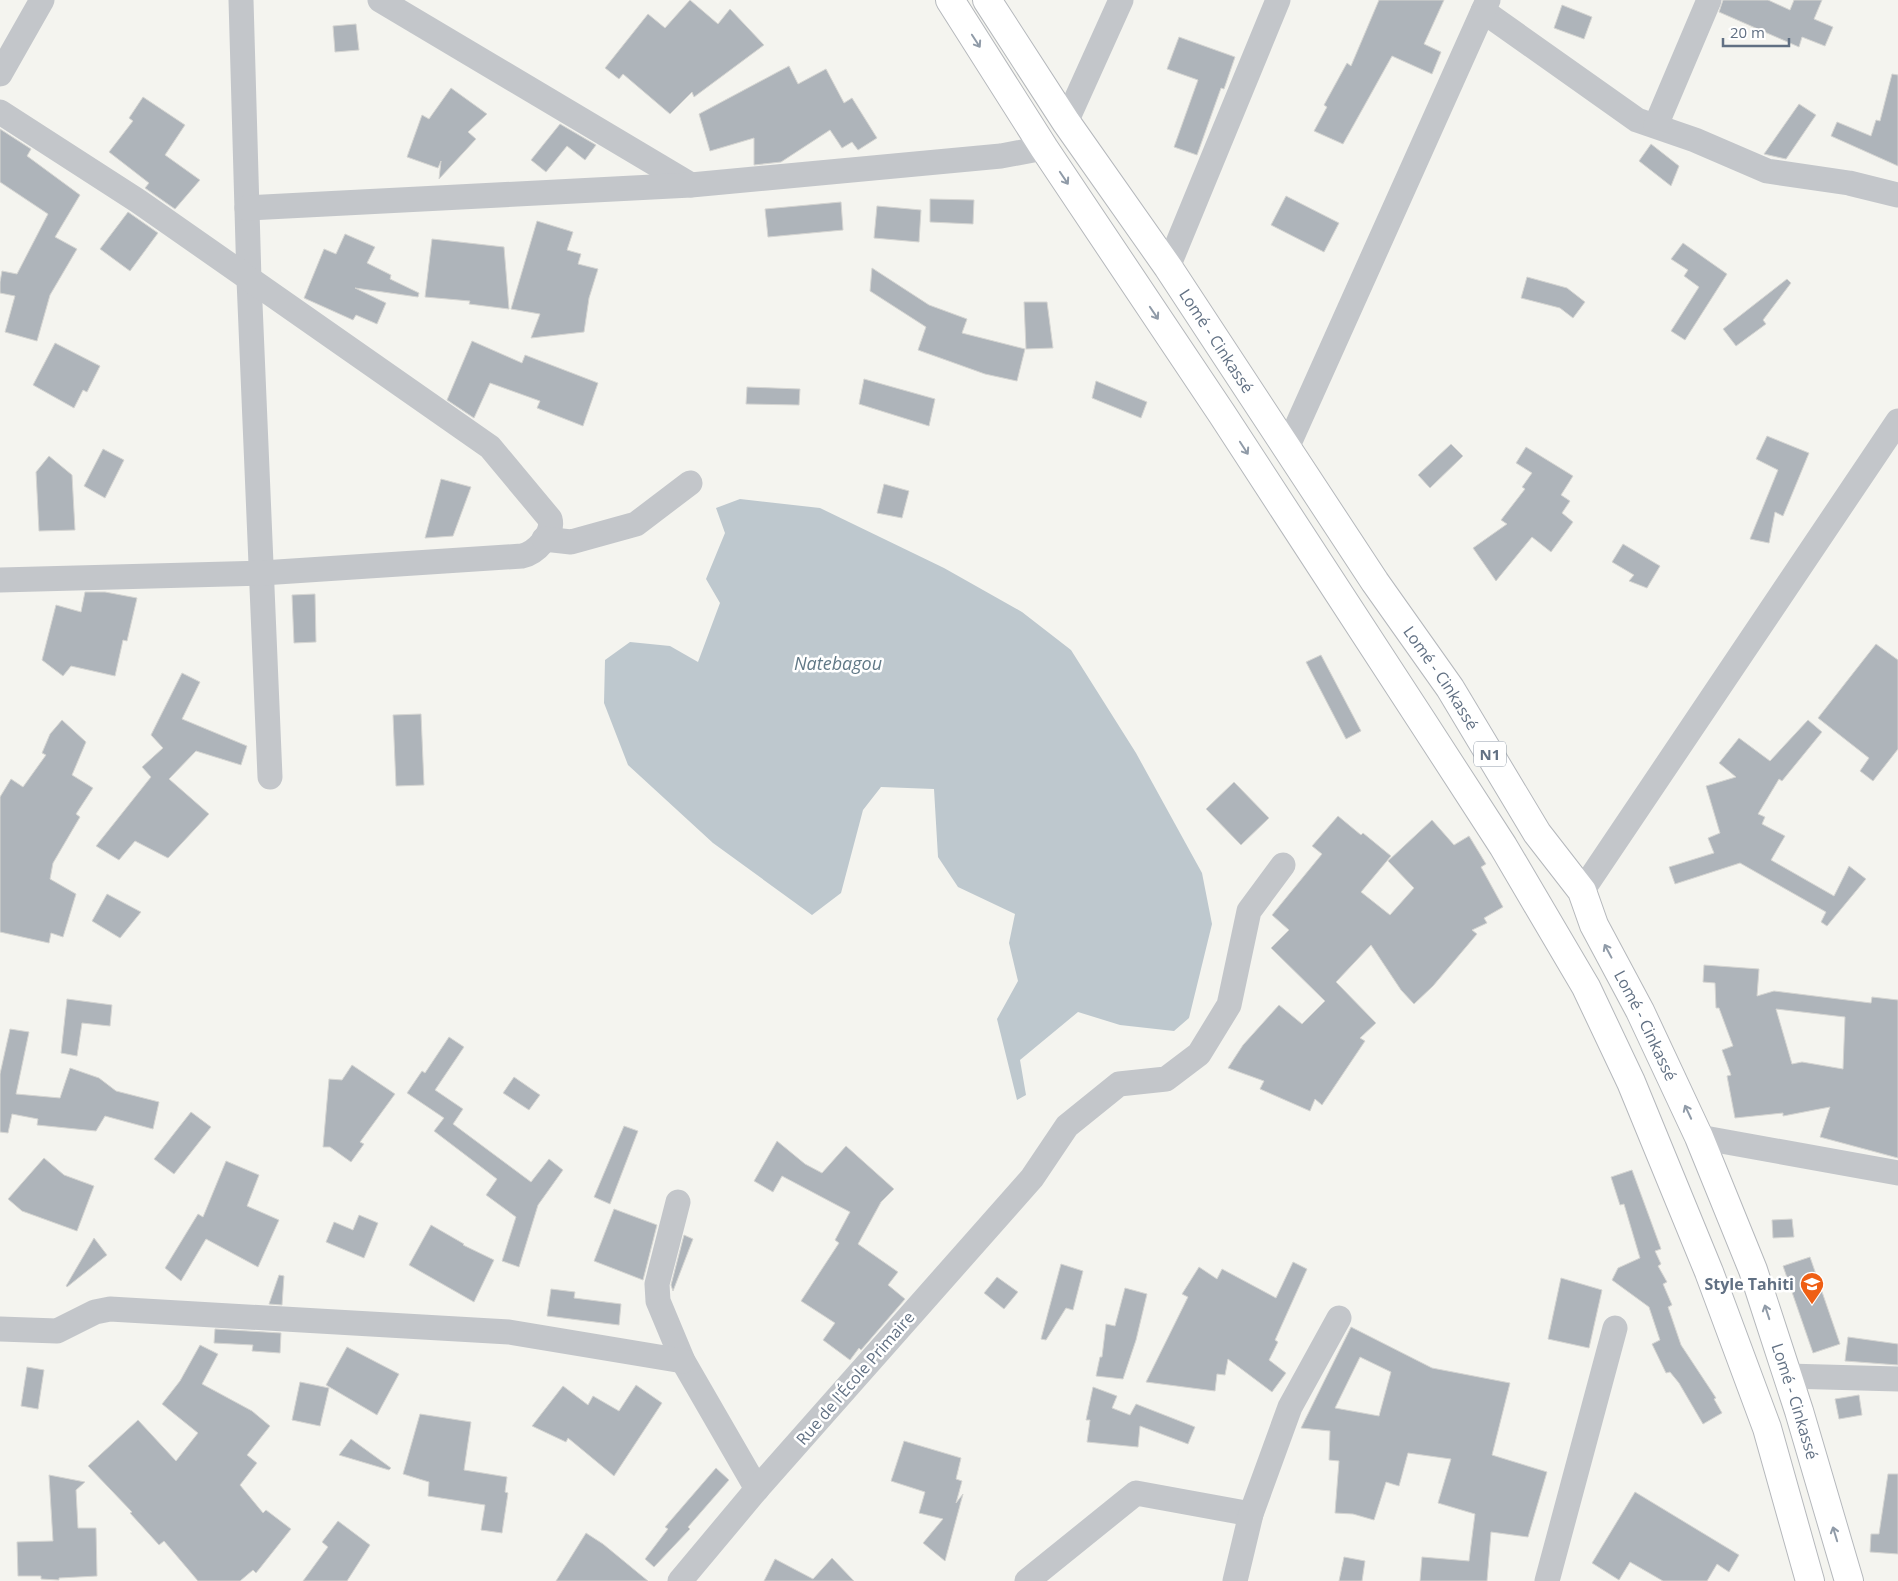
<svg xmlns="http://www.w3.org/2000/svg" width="1898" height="1581" font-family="'Open Sans',sans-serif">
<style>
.water{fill:#bec8ce}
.building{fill:#aeb4ba;stroke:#d5d5d2;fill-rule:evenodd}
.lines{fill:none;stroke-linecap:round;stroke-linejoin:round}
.trunk-casing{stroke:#b5b8bc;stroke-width:30}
.minor{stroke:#c3c6ca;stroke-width:25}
.trunk{stroke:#fff;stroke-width:28}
.oneway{stroke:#909ba8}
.labels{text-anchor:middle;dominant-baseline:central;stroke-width:5;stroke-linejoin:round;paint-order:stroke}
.shield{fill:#fff;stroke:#909ba8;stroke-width:1}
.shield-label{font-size:15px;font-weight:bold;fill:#617083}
.street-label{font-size:16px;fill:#617083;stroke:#fff}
.poi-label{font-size:16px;font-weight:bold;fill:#617083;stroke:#fff;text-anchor:end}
.water-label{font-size:18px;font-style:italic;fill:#617987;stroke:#fff}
</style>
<rect width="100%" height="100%" fill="#f4f4ef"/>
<path class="water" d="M740 499 820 508 944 568 1022 612 1071 650 1136 753 1202 873 1212 924 1189 1018 1174 1031 1120 1025 1078 1012 1020 1060 1026 1095 1017 1100 997 1019 1018 981 1009 943 1015 914 958 887 938 857 934 789 881 787 863 810 841 893 812 915 713 843 628 765 604 703 605 660 630 642 670 646 698 662 720 603 706 579 725 533 716 508Z"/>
<g class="building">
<path d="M690 0 718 24 730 9 764 45 694 97 692 92 670 114 623 74 619 79 605 68 648 14 665 28Z"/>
<path d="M1379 0H1444L1424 44 1441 52 1432 74 1392 56 1343 144 1314 131 1327 107 1324 105 1347 63 1351 66Z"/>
<path d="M1723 0H1768L1790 10 1794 0H1822L1814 19 1833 27 1825 46 1802 37 1799 47 1719 12Z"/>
<path d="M1562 5 1592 17 1584 39 1554 28Z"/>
<path d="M356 24 359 50 335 52 333 26Z"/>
<path d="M1179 37 1235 57 1224 89 1221 88 1197 155 1174 147 1198 80 1167 69Z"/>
<path d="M789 66 798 84 826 69 844 103 852 98 877 138 858 150 852 142 842 148 830 130 781 162 754 165V138L710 151 699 114Z"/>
<path d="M1892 74 1898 75V166L1831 136 1837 122 1871 136 1876 120 1880 121Z"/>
<path d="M451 88 487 114 468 132 476 139 439 179 441 161 438 168 407 157 422 115 429 119Z"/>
<path d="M143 97 185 125 165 155 200 180 175 209 145 188 149 183 109 152 133 121 129 118Z"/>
<path d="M1799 104 1816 115 1786 159 1764 154Z"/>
<path d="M560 124 596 145 585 160 567 146 546 172 531 160Z"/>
<path d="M0 129 31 149 27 156 80 195 55 237 77 249 50 295 37 341 5 332 15 296 0 293V282L2 271 17 274 48 214 0 182Z"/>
<path d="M1651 144 1679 166 1671 186 1639 161Z"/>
<path d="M1286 196 1339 223 1324 252 1271 225Z"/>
<path d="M930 199 974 200 973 224 930 222Z"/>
<path d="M841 202 843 230 768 237 765 209Z"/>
<path d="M877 206 921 210 919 242 874 238Z"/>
<path d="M128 212 158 233 130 271 100 249Z"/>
<path d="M537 221 573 232 567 250 581 254 578 264 598 269 589 298 584 332 531 338 540 314 511 309Z"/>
<path d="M345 234 375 247 367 263 391 275 390 279 419 293 418 297 355 288 386 303 377 324 356 315 353 320 304 298 324 249 336 254Z"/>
<path d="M432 239 504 247 509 309 469 304 470 301 425 297Z"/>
<path d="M1683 243 1727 274 1685 340 1671 331 1699 287 1684 276 1688 270 1671 259Z"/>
<path d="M872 268 929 305 967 319 962 333 1025 349 1017 381 985 374 918 350 926 327 870 291Z"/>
<path d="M1527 277 1567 288 1585 302 1573 318 1560 308 1521 298Z"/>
<path d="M1787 279 1791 283 1763 320 1766 324 1736 346 1723 329Z"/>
<path d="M1024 302H1047L1053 348 1026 349Z"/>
<path d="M472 341 522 363 525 355 598 383 583 426 537 408 540 401 490 383 474 418 447 400Z"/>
<path d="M55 343 100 366 87 392 83 390 74 408 33 385Z"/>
<path d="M864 379 935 399 929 426 859 404Z"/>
<path d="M1096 381 1147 402 1141 418 1092 398Z"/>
<path d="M747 387 800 389 799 405 746 404Z"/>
<path d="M1767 436 1809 453 1783 516 1775 512 1769 543 1750 539 1778 470 1756 459Z"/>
<path d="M1451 444 1463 456 1430 488 1418 475Z"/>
<path d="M1526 447 1573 476 1561 495 1570 501 1562 513 1573 522 1551 552 1532 537 1496 581 1473 548 1507 524 1501 520 1525 489 1522 487 1532 473 1516 463Z"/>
<path d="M103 449 124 460 105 498 84 486Z"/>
<path d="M49 456 72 475 75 530 39 531 36 472Z"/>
<path d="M441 479 471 487 453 536 425 538Z"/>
<path d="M884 484 909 491 902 518 877 513Z"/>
<path d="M1623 544 1660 566 1647 588 1629 581 1634 575 1612 562Z"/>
<path d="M85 592H105L137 598 127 641 123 640 115 676 71 666 63 676 42 660 56 605 81 612Z"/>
<path d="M315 594 316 642 294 643 292 595Z"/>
<path d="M1876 644 1898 660V749L1873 781 1860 771 1869 758 1818 718Z"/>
<path d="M1321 655 1361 731 1346 739 1306 662Z"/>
<path d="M182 673 200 682 182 719 247 746 241 765 196 751 169 779 209 814 168 858 135 841 119 860 96 846 151 777 142 767 163 748 151 735Z"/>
<path d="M421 714 424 785 396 786 393 715Z"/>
<path d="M62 720 86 742 72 775 93 788 76 814 80 817 53 863 50 879 76 894 63 937 51 933 49 943 0 932V797L11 779 23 787 46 755 42 753 50 734Z"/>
<path d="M1808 720 1822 732 1782 781 1779 779 1758 814 1765 817 1762 824 1785 836 1771 860 1834 896 1849 866 1866 879 1827 926 1821 922 1826 912 1740 863 1675 884 1669 867 1714 853 1708 838 1720 833 1706 786 1736 777 1719 763 1739 738 1770 761Z"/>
<path d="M1234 782 1269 818 1241 845 1206 809Z"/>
<path d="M1338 816 1361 835 1363 833 1391 856 1361 892 1390 915 1414 888 1388 861 1432 820 1454 845 1469 836 1486 864 1481 867 1503 907 1484 918 1487 923 1472 930 1477 934 1433 986 1414 1004 1401 990 1371 945 1336 982 1376 1023 1360 1038 1365 1041 1322 1105 1315 1099 1310 1111 1260 1089 1264 1081 1228 1068 1243 1045 1279 1005 1302 1024 1325 1001 1271 948 1289 930 1272 915 1322 854 1312 846Z"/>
<path d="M107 894 141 912 120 938 92 921Z"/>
<path d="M1704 965 1759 969 1757 996 1774 991 1871 1003 1872 997 1898 1000V1158L1820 1137 1830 1107 1783 1116V1113L1735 1118 1727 1076 1731 1075 1722 1050 1733 1046 1719 1008H1716L1715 983 1703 982ZM1776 1009 1845 1017 1843 1069 1802 1062 1792 1064Z"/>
<path d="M67 999 112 1005 110 1026 82 1023 77 1056 61 1053Z"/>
<path d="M10 1029 29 1032 16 1094 60 1098 70 1068 99 1078 116 1091 159 1102 153 1129 105 1116 96 1131 37 1125 38 1119 12 1114 8 1133 0 1132V1074Z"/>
<path d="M449 1037 464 1047 435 1090 463 1109 453 1124 531 1182 549 1159 563 1170 538 1205 519 1267 502 1261 516 1217 486 1195 497 1179 434 1131 444 1118 407 1093 422 1071 425 1073Z"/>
<path d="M352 1065 395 1094 360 1142 364 1144 351 1162 330 1147H323L329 1079 342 1080Z"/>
<path d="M514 1077 540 1095 529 1110 503 1093Z"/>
<path d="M191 1112 211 1127 174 1174 154 1159Z"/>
<path d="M624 1126 638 1131 610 1204 594 1197Z"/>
<path d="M777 1141 805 1164 822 1173 846 1146 894 1189 881 1202 858 1244 898 1272 888 1285 905 1299 861 1350 859 1348 850 1360 823 1340 835 1323 801 1301 839 1243 835 1240 850 1212 782 1176 773 1192 754 1181Z"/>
<path d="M44 1158 64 1175 94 1186 77 1231 22 1211 8 1199Z"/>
<path d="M226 1161 259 1175 247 1206 279 1220 258 1267 206 1239 181 1281 165 1268 198 1214 203 1217Z"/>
<path d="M1632 1170 1661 1249 1655 1251 1661 1264 1658 1266 1667 1282 1663 1284 1672 1305 1668 1307 1681 1345 1716 1398 1714 1399 1722 1413 1703 1424 1679 1383 1670 1372 1666 1373 1652 1344 1660 1340 1649 1307 1612 1280 1618 1268 1640 1258 1624 1204 1620 1205 1611 1177Z"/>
<path d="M614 1209 657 1225 643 1280 594 1261Z"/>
<path d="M359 1215 378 1223 364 1258 326 1242 334 1222 353 1230Z"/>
<path d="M1792 1219 1794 1237 1773 1238 1772 1220Z"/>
<path d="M431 1225 464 1244 463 1245 494 1260 474 1302 409 1265Z"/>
<path d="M684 1235 693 1239 673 1291 671 1285Z"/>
<path d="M94 1238 107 1255 67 1287 66 1286Z"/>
<path d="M1810 1257 1840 1344 1813 1353 1783 1266Z"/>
<path d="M1293 1262 1307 1269 1275 1340 1278 1342 1269 1360 1286 1373 1272 1392 1228 1359 1225 1375 1217 1374 1215 1391 1146 1382 1188 1297 1182 1294 1199 1267 1217 1279 1222 1269 1276 1298Z"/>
<path d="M1061 1264 1083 1271 1073 1310 1066 1308 1046 1340 1041 1339Z"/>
<path d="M279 1275 284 1276 282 1305 269 1304Z"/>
<path d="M997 1277 1018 1292 1004 1309 984 1293Z"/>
<path d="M1561 1278 1602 1290 1589 1348 1548 1339Z"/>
<path d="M1125 1288 1147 1294 1136 1340 1123 1379 1096 1376 1100 1357H1102L1106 1324 1115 1326Z"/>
<path d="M551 1289 575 1292 574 1298 621 1304 619 1325 547 1316Z"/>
<path d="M1351 1327 1432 1368 1510 1383 1492 1455 1547 1472 1528 1537 1491 1532 1487 1581H1420L1422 1557 1469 1561 1475 1514 1438 1503 1451 1459 1408 1453 1399 1486 1386 1482 1374 1520 1353 1514 1335 1513 1339 1461 1329 1460 1330 1431 1301 1428ZM1360 1357 1391 1372 1379 1416 1335 1408Z"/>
<path d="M215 1329 281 1333 280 1353 252 1351 253 1345 214 1343Z"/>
<path d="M1848 1337 1898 1344V1365L1845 1361Z"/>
<path d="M200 1345 218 1354 202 1384 252 1411 270 1426 247 1455 257 1463 240 1485 263 1513 266 1510 291 1529 256 1573 253 1570 240 1581H198L164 1541 159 1545 130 1513 132 1512 88 1466 138 1420 176 1461 198 1433 162 1404 180 1381Z"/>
<path d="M347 1347 399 1374 377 1415 326 1385Z"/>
<path d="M27 1367 44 1370 38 1409 21 1406Z"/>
<path d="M300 1382 329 1388 320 1426 292 1420Z"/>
<path d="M636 1385 662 1403 614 1476 568 1438 566 1442 532 1426 563 1386 588 1405 593 1396 619 1411Z"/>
<path d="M1093 1387 1117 1396 1112 1408 1130 1415 1136 1404 1195 1427 1188 1444 1140 1426 1138 1447 1087 1442 1090 1420H1086Z"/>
<path d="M1859 1395 1862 1415 1839 1419 1835 1399Z"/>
<path d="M420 1414 471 1422 464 1470 507 1477 505 1492 508 1493 502 1533 481 1530 485 1505 428 1496 429 1482 403 1474Z"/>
<path d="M351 1439 391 1468 389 1470 339 1455Z"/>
<path d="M904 1441 961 1458 956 1479 962 1481 956 1503 963 1494 945 1561 923 1543 943 1519 919 1513 925 1492 891 1481Z"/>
<path d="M716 1468 729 1480 688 1527 690 1529 654 1567 645 1559 668 1529 665 1527Z"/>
<path d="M1888 1474H1898V1554L1870 1552 1871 1534H1879Z"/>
<path d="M49 1475 85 1482 76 1490 78 1528H96L97 1576 59 1578V1580L41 1579V1576H18L17 1542 53 1541Z"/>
<path d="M1635 1492 1739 1555 1729 1572 1717 1564 1707 1581H1663L1630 1562 1619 1580 1592 1563Z"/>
<path d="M338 1521 370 1545 347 1581H303L328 1547 322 1542Z"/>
<path d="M586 1533 603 1544 648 1581H556Z"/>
<path d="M1344 1557 1365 1561 1362 1581H1339Z"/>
<path d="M832 1558 854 1581H764L775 1559 813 1579Z"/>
</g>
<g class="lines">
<g class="trunk-casing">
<g id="trunk">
<path d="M950 0 1044 148 1222 414 1422 721 1503 846 1586 987 1631 1082 1709 1272 1767 1428 1810 1581"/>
<path id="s1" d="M987 0 1066 122 1168 267 1375 582 1450 688 1537 833 1582 891 1594 925 1640 1011 1699 1137 1753 1270 1799 1411 1849 1581"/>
</g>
</g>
<g class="minor">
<path d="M241 0 249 280 270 777"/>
<path d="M380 0 691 185"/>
<path d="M1483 11 1637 120 1695 140 1767 171 1849 183 1898 195"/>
<path d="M0 74 42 0"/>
<path d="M0 112 138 201 490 447 550 519C554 534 536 553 522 556L262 573 0 580"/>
<path d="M1066 122 1121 0"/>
<path d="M1656 125 1709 0"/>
<path d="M247 208 691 185 1001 156 1044 148"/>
<path d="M1168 267 1278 0"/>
<path d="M1287 448 1488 0"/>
<path d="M544 539 571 542 636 524 690 483"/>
<path d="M1582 891 1898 421"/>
<path d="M1699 1137 1898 1173"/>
<path d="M678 1202 657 1284 658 1301 683 1361 757 1489"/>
<path d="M0 1329 57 1331 95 1312 110 1309 509 1332 683 1361"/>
<path d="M1787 1376 1898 1379"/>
<path d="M680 1581 757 1489 1032 1178 1067 1126 1119 1084 1166 1079 1199 1054 1229 1005 1249 911 1283 865"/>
<path d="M1027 1581 1136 1493 1251 1514"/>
<path d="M1235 1581 1251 1514 1290 1407 1339 1318"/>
<path d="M1547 1581 1615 1328"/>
</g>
<use href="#trunk" class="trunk"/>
</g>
<defs><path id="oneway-shaft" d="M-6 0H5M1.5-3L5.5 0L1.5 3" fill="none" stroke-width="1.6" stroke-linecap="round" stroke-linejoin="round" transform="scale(1.25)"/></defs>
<g class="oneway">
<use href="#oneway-shaft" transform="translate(976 41) rotate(57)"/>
<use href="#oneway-shaft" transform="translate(1064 178) rotate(56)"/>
<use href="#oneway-shaft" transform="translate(1154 313) rotate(56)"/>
<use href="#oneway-shaft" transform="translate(1244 448) rotate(57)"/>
<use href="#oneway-shaft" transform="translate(1608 951) rotate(-118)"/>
<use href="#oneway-shaft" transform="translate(1688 1112) rotate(-115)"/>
<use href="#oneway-shaft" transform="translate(1767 1312) rotate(-108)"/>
<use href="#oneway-shaft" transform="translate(1835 1534) rotate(-107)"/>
</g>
<defs>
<g id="school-pin" transform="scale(1.25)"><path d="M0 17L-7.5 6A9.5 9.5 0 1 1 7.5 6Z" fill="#ef5f14" stroke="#fff"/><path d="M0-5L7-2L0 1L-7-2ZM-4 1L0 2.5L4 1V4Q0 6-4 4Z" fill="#fff"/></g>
</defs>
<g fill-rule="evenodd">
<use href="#school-pin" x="1812" y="1284"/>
</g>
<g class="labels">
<rect class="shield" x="1474" y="741.5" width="32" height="25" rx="4"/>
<g class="shield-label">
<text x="1490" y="754">N1</text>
</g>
<g class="street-label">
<text stroke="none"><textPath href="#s1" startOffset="411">Lomé - Cinkassé</textPath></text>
<text stroke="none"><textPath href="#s1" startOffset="816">Lomé - Cinkassé</textPath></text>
<text stroke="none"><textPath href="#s1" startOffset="1221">Lomé - Cinkassé</textPath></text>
<text transform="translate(855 1378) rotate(-49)">Rue de l'École Primaire</text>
<text stroke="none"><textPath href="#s1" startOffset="1626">Lomé - Cinkassé</textPath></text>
</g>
<g class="poi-label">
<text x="1794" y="1284">Style Tahiti</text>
</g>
<g class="water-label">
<text x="838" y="663">Natebagou</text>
</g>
</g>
<path d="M1723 38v8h66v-8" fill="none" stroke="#617083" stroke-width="2.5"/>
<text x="1730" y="38" font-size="15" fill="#617083" stroke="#ffffff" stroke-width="4" paint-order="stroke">20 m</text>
</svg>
